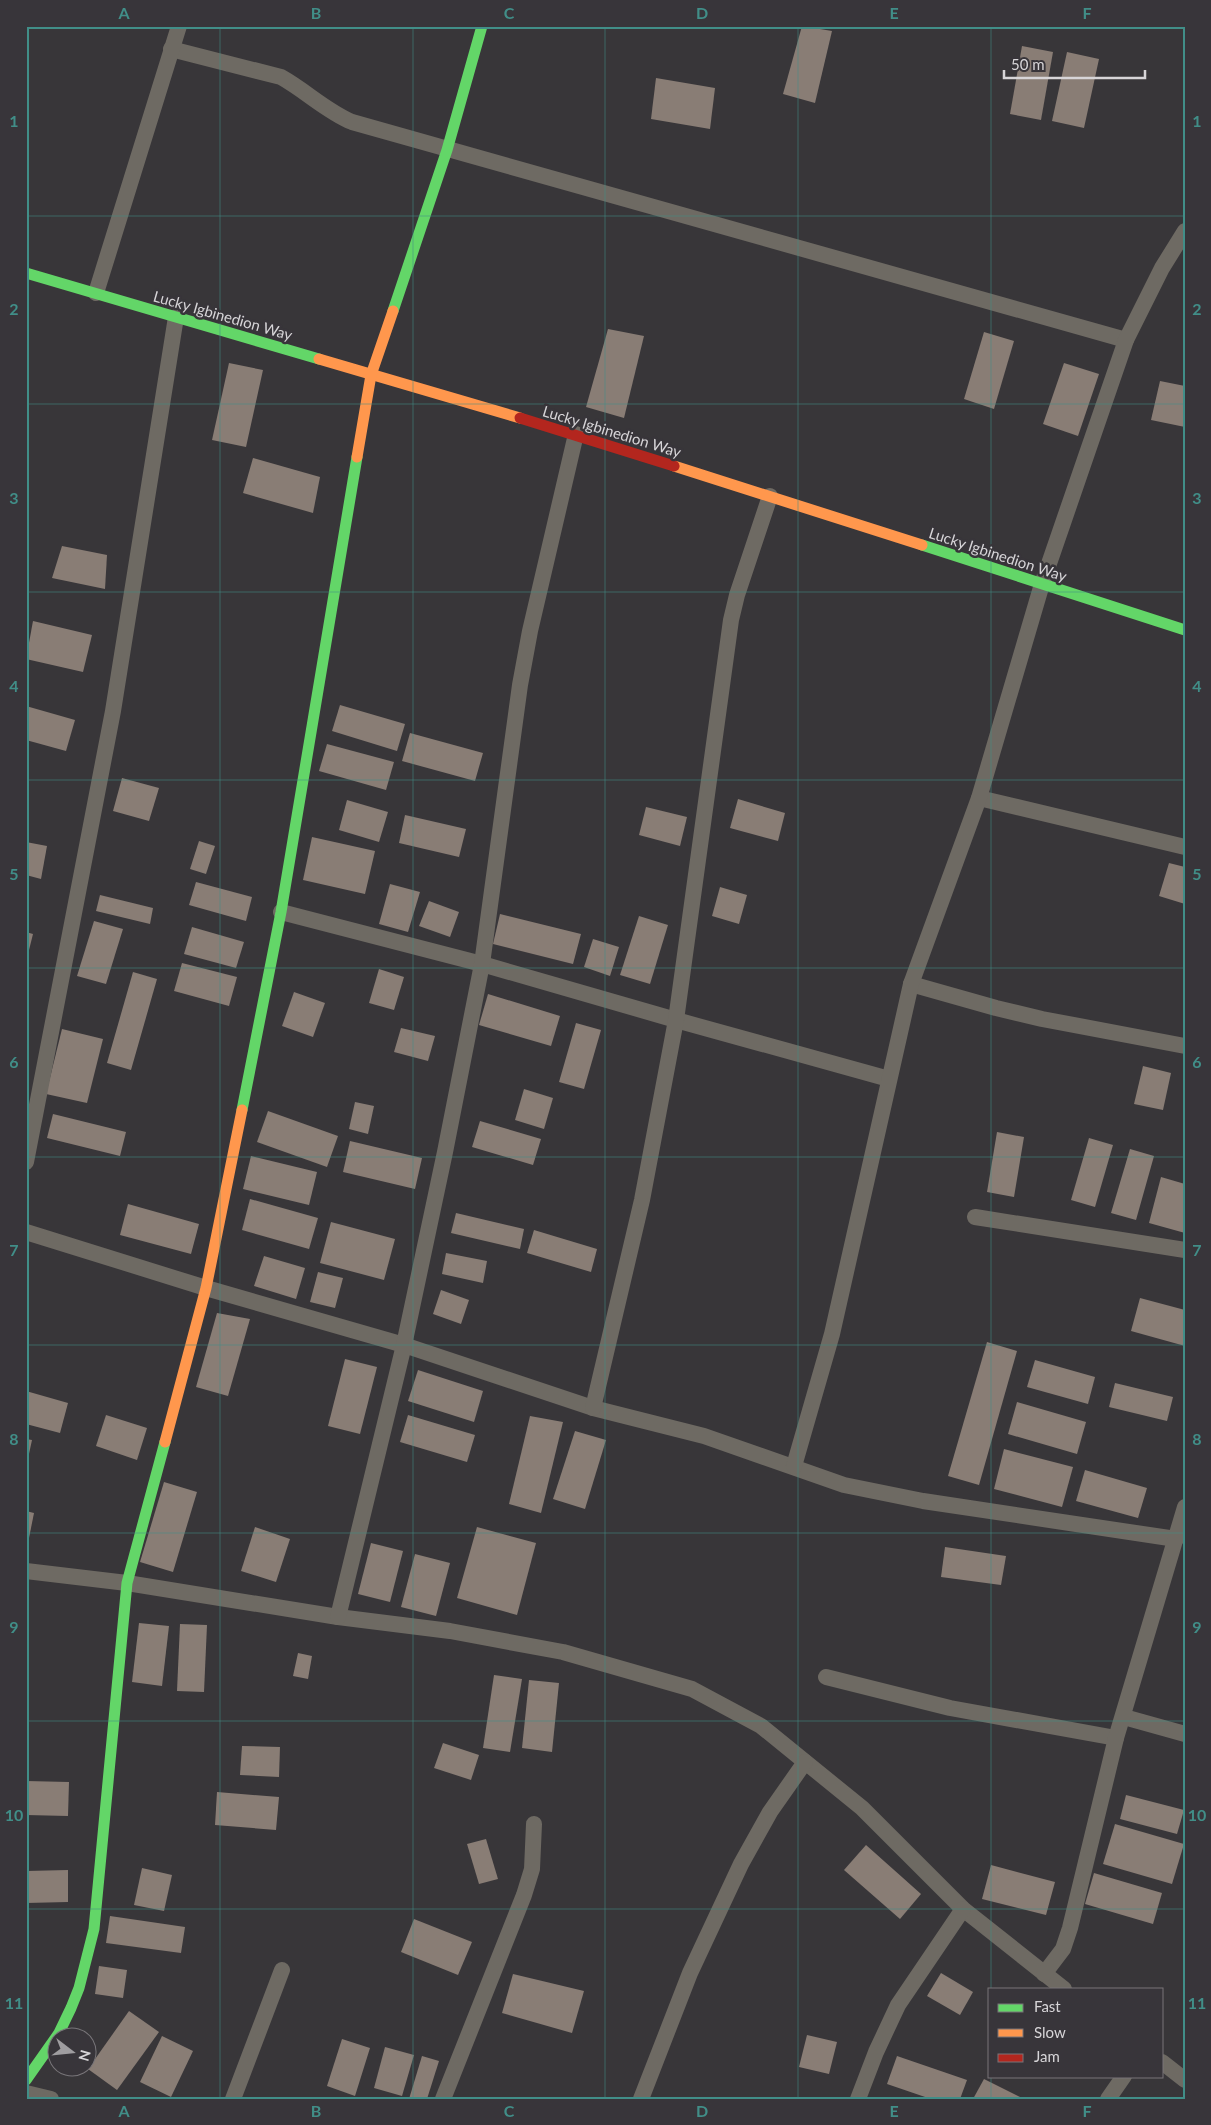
<svg xmlns="http://www.w3.org/2000/svg" width="1211" height="2125" font-family="Lato,sans-serif">
<style>
.building{fill:#897d75}
.lines{fill:none;stroke-linecap:round;stroke-linejoin:round}
.street{stroke:#6e6a63;stroke-width:16}
.fast{stroke:#63d668;stroke-width:11}
.slow{stroke:#ff974d;stroke-width:11}
.jam{stroke:#b3261e;stroke-width:11}
.grid{fill:none;stroke:#418e88;stroke-width:1;stroke-opacity:0.55}
.labels{text-anchor:middle;dominant-baseline:central;stroke-width:5;stroke-linejoin:round;paint-order:stroke}
.street-label{font-size:15px;fill:#d7d5d8;stroke:#38353a}
.neatline{fill:none;stroke:#418e88;stroke-width:2}
.grid-label{font-size:16px;text-anchor:middle;font-weight:bold;fill:#418e88}
</style>
<rect width="100%" height="100%" fill="#383639"/>
<g class="building">
<path d="M802 26 832 31 815 103 783 94Z"/>
<path d="M1022 46 1053 52 1041 120 1010 114Z"/>
<path d="M1067 52 1099 59 1084 128 1052 121Z"/>
<path d="M656 78 715 88 710 129 651 119Z"/>
<path d="M608 329 644 336 624 418 586 407Z"/>
<path d="M984 332 1014 341 994 409 964 399Z"/>
<path d="M229 363 263 370 246 447 212 440Z"/>
<path d="M1064 363 1099 374 1078 436 1043 424Z"/>
<path d="M1160 381 1185 386V427L1151 420Z"/>
<path d="M253 458 320 477 313 513 243 493Z"/>
<path d="M62 546 107 555 105 589 52 578Z"/>
<path d="M33 621 92 635 83 672 26 659Z"/>
<path d="M340 705 405 724 397 751 332 731Z"/>
<path d="M26 706 75 720 66 751 26 740Z"/>
<path d="M410 733 483 753 475 781 402 761Z"/>
<path d="M327 744 394 762 386 790 319 771Z"/>
<path d="M122 778 159 788 149 821 113 811Z"/>
<path d="M738 799 785 813 778 841 730 828Z"/>
<path d="M347 800 388 812 379 842 339 830Z"/>
<path d="M646 807 687 817 680 846 639 835Z"/>
<path d="M405 815 466 829 459 857 399 843Z"/>
<path d="M312 837 375 851 365 894 303 880Z"/>
<path d="M199 841 215 846 206 874 190 869Z"/>
<path d="M26 842 47 846 41 879 26 875Z"/>
<path d="M1169 863 1185 867V904L1159 896Z"/>
<path d="M196 882 252 897 246 921 189 905Z"/>
<path d="M390 884 420 892 408 932 379 924Z"/>
<path d="M720 887 747 895 739 924 712 916Z"/>
<path d="M100 895 153 908 150 924 96 911Z"/>
<path d="M429 901 459 912 450 937 419 926Z"/>
<path d="M500 914 581 934 573 964 493 944Z"/>
<path d="M639 916 668 925 650 984 620 975Z"/>
<path d="M94 921 123 929 106 984 77 976Z"/>
<path d="M192 927 244 942 236 968 184 954Z"/>
<path d="M26 932 33 934 27 958H26Z"/>
<path d="M593 939 619 947 610 976 584 967Z"/>
<path d="M182 963 237 977 229 1006 174 991Z"/>
<path d="M379 969 404 977 394 1010 369 1003Z"/>
<path d="M133 972 157 979 131 1070 107 1063Z"/>
<path d="M294 992 325 1003 313 1037 282 1026Z"/>
<path d="M488 994 560 1016 551 1046 479 1025Z"/>
<path d="M576 1023 601 1030 584 1089 559 1082Z"/>
<path d="M401 1028 435 1036 428 1061 394 1052Z"/>
<path d="M62 1029 103 1039 87 1103 46 1094Z"/>
<path d="M1143 1066 1171 1073 1163 1110 1134 1104Z"/>
<path d="M524 1089 553 1098 544 1129 515 1120Z"/>
<path d="M355 1102 374 1106 368 1134 349 1129Z"/>
<path d="M268 1111 338 1136 327 1167 257 1142Z"/>
<path d="M53 1114 126 1132 120 1156 47 1138Z"/>
<path d="M480 1121 541 1139 533 1165 472 1147Z"/>
<path d="M997 1132 1024 1137 1014 1197 987 1192Z"/>
<path d="M1089 1138 1113 1145 1095 1207 1071 1200Z"/>
<path d="M350 1141 422 1158 415 1189 343 1172Z"/>
<path d="M1130 1149 1154 1156 1136 1220 1111 1213Z"/>
<path d="M251 1156 317 1172 309 1205 243 1189Z"/>
<path d="M1161 1177 1185 1184V1233L1149 1223Z"/>
<path d="M250 1199 318 1218 309 1249 242 1230Z"/>
<path d="M128 1204 199 1224 191 1254 120 1235Z"/>
<path d="M456 1213 524 1229 520 1249 451 1233Z"/>
<path d="M331 1222 395 1239 384 1280 320 1263Z"/>
<path d="M534 1230 597 1249 591 1272 527 1253Z"/>
<path d="M446 1253 487 1261 483 1283 442 1274Z"/>
<path d="M264 1256 305 1268 296 1299 254 1286Z"/>
<path d="M318 1272 343 1278 335 1308 310 1302Z"/>
<path d="M441 1290 469 1300 461 1324 433 1314Z"/>
<path d="M1140 1298 1185 1310V1346L1131 1331Z"/>
<path d="M217 1313 250 1319 228 1396 196 1387Z"/>
<path d="M987 1342 1017 1351 979 1485 948 1476Z"/>
<path d="M345 1359 377 1367 360 1434 328 1426Z"/>
<path d="M1035 1360 1095 1377 1088 1404 1027 1387Z"/>
<path d="M418 1370 483 1391 474 1422 408 1401Z"/>
<path d="M1115 1383 1173 1397 1167 1421 1109 1407Z"/>
<path d="M26 1391 68 1403 60 1433 26 1424Z"/>
<path d="M1017 1402 1086 1422 1077 1454 1008 1434Z"/>
<path d="M106 1415 147 1428 137 1460 96 1446Z"/>
<path d="M408 1415 475 1435 467 1462 400 1442Z"/>
<path d="M530 1416 563 1422 541 1513 509 1504Z"/>
<path d="M575 1431 606 1440 585 1509 553 1499Z"/>
<path d="M26 1439 32 1440 27 1463H26Z"/>
<path d="M1004 1449 1073 1467 1062 1507 994 1489Z"/>
<path d="M1085 1470 1147 1488 1138 1518 1076 1501Z"/>
<path d="M164 1482 197 1492 173 1572 140 1562Z"/>
<path d="M26 1511 34 1513 27 1548H26Z"/>
<path d="M255 1527 290 1539 276 1582 241 1571Z"/>
<path d="M477 1527 536 1543 517 1615 457 1598Z"/>
<path d="M371 1543 403 1551 390 1602 358 1594Z"/>
<path d="M945 1547 1006 1556 1001 1585 941 1577Z"/>
<path d="M415 1554 450 1563 436 1616 401 1607Z"/>
<path d="M139 1623 169 1626 162 1686 132 1682Z"/>
<path d="M180 1624 207 1625 204 1692 177 1691Z"/>
<path d="M298 1653 312 1656 308 1679 293 1676Z"/>
<path d="M494 1675 522 1679 510 1752 483 1748Z"/>
<path d="M529 1680 559 1683 552 1752 522 1748Z"/>
<path d="M443 1743 479 1755 471 1780 434 1768Z"/>
<path d="M242 1746 280 1747 279 1777 240 1775Z"/>
<path d="M26 1781 69 1782 68 1816 26 1815Z"/>
<path d="M217 1792 279 1797 276 1830 215 1825Z"/>
<path d="M1126 1795 1184 1810 1177 1834 1120 1819Z"/>
<path d="M1115 1824 1184 1844 1172 1884 1103 1864Z"/>
<path d="M486 1839 498 1879 479 1884 467 1844Z"/>
<path d="M866 1845 921 1894 900 1919 844 1870Z"/>
<path d="M991 1865 1055 1882 1046 1915 982 1899Z"/>
<path d="M142 1868 172 1875 164 1911 134 1905Z"/>
<path d="M68 1870V1902L26 1903V1871Z"/>
<path d="M1094 1873 1162 1893 1153 1924 1085 1904Z"/>
<path d="M110 1916 185 1927 181 1953 106 1943Z"/>
<path d="M414 1919 472 1942 458 1975 401 1952Z"/>
<path d="M99 1966 127 1970 123 1998 95 1994Z"/>
<path d="M941 1973 973 1992 960 2015 927 1996Z"/>
<path d="M513 1974 584 1991 572 2033 502 2013Z"/>
<path d="M129 2011 159 2032 117 2090 88 2069Z"/>
<path d="M807 2035 837 2042 829 2074 799 2067Z"/>
<path d="M162 2036 193 2051 171 2097 140 2082Z"/>
<path d="M342 2039 370 2048 355 2096 327 2086Z"/>
<path d="M385 2047 414 2055 402 2096 374 2088Z"/>
<path d="M422 2056 439 2061 427 2099H409Z"/>
<path d="M897 2056 967 2080 960 2099H931L887 2084Z"/>
<path d="M984 2079 1020 2097 1019 2099H973Z"/>
</g>
<g class="lines">
<g class="street">
<path d="M171 49 281 77C306 91 326 111 352 122L1126 340"/>
<path d="M96 293 179 26"/>
<path d="M979 798 1185 847"/>
<path d="M281 912 482 964 676 1020 889 1079"/>
<path d="M911 984 996 1008 1042 1019 1185 1046"/>
<path d="M26 1162 113 711 176 317"/>
<path d="M975 1217 1185 1250"/>
<path d="M26 1232 206 1288 404 1345 593 1408 704 1436 844 1485 923 1501 1176 1539"/>
<path d="M593 1408 642 1200 676 1020 731 620 737 595 770 496"/>
<path d="M794 1466 832 1334 911 984 979 798 1042 584 1126 340 1162 268 1185 231"/>
<path d="M26 1571 127 1583 338 1617 450 1631 563 1652 692 1689 761 1726 862 1808 963 1909 1064 1989"/>
<path d="M338 1617 404 1345 445 1152 482 964 520 685 530 631 576 434"/>
<path d="M826 1677 950 1708 1116 1738"/>
<path d="M1124 1717 1185 1734"/>
<path d="M1044 1974 1063 1949 1070 1928 1116 1738 1185 1507"/>
<path d="M1162 2062 1185 2080"/>
<path d="M26 2093 51 2099"/>
<path d="M233 2099 282 1970"/>
<path d="M443 2099 524 1895 532 1869 534 1824"/>
<path d="M641 2099 690 1973 741 1864 770 1812 805 1762"/>
<path d="M858 2099 876 2052 898 2005 963 1909"/>
<path d="M1108 2099 1124 2076"/>
</g>
<g class="fast">
<path d="M26 273 319 359"/>
<path d="M393 311 447 150 482 26"/>
<path d="M922 545 1185 630"/>
<path d="M242 1110 281 912 357 457"/>
<path d="M26 2080 59 2033 71 2008 79 1988 94 1929 127 1583 165 1442"/>
</g>
<g class="slow">
<path d="M319 359 520 418"/>
<path d="M357 457 371 375 393 311"/>
<path d="M674 466 922 545"/>
<path d="M165 1442 206 1288 242 1110"/>
</g>
<path class="jam" d="M520 418 674 466"/>
</g>
<path class="grid" d="M220 26V2099M413 26V2099M605 26V2099M798 26V2099M991 26V1989M26 216H1185M26 404H1185M26 592H1185M26 780H1185M26 968H1185M26 1157H1185M26 1345H1185M26 1533H1185M26 1721H1185M26 1909H1185M991 2076V2099"/>
<g class="labels">
<g class="street-label">
<text transform="translate(223 315) rotate(16)">Lucky Igbinedion Way</text>
<text transform="translate(612 431) rotate(17)">Lucky Igbinedion Way</text>
<text transform="translate(998 554) rotate(18)">Lucky Igbinedion Way</text>
</g>
</g>
<rect width="1211" height="2125" fill="none" stroke="#38353a" stroke-width="55"/>
<rect x="988" y="1988" width="175" height="90" fill="#38353a" stroke="#787579"/>
<rect x="998" y="2004" width="25" height="8" fill="#63d668" stroke="#787579"/>
<text x="1034" y="2012" font-size="15" fill="#d7d5d8">Fast</text>
<rect x="998" y="2029" width="25" height="8" fill="#ff974d" stroke="#787579"/>
<text x="1034" y="2038" font-size="15" fill="#d7d5d8">Slow</text>
<rect x="998" y="2054" width="25" height="8" fill="#b3261e" stroke="#787579"/>
<text x="1034" y="2062" font-size="15" fill="#d7d5d8">Jam</text>
<g transform="translate(72 2052) rotate(106)"><circle r="24" fill="#38353a" stroke="#787579"/>
<path d="M0-4L9 19L0 12L-9 19Z" fill="#9f9da0"/>
<text y="-8" font-size="14" font-weight="bold" text-anchor="middle" fill="#d7d5d8">N</text>
</g>
<path d="M1004 70v8h141v-8" fill="none" stroke="#d7d5d8" stroke-width="2.5"/>
<text x="1011" y="70" font-size="15" fill="#d7d5d8" stroke="#38353a" stroke-width="4" paint-order="stroke">50 m</text>
<rect x="28" y="28" width="1156" height="2070" class="neatline"/>
<g class="grid-label">
<text x="124" y="19">A</text>
<text x="316" y="19">B</text>
<text x="509" y="19">C</text>
<text x="702" y="19">D</text>
<text x="894" y="19">E</text>
<text x="1087" y="19">F</text>
<text x="14" y="127">1</text>
<text x="1197" y="127">1</text>
<text x="14" y="315">2</text>
<text x="1197" y="315">2</text>
<text x="14" y="504">3</text>
<text x="1197" y="504">3</text>
<text x="14" y="692">4</text>
<text x="1197" y="692">4</text>
<text x="14" y="880">5</text>
<text x="1197" y="880">5</text>
<text x="14" y="1068">6</text>
<text x="1197" y="1068">6</text>
<text x="14" y="1256">7</text>
<text x="1197" y="1256">7</text>
<text x="14" y="1445">8</text>
<text x="1197" y="1445">8</text>
<text x="14" y="1633">9</text>
<text x="1197" y="1633">9</text>
<text x="14" y="1821">10</text>
<text x="1197" y="1821">10</text>
<text x="14" y="2009">11</text>
<text x="1197" y="2009">11</text>
<text x="124" y="2117">A</text>
<text x="316" y="2117">B</text>
<text x="509" y="2117">C</text>
<text x="702" y="2117">D</text>
<text x="894" y="2117">E</text>
<text x="1087" y="2117">F</text>
</g>
</svg>
